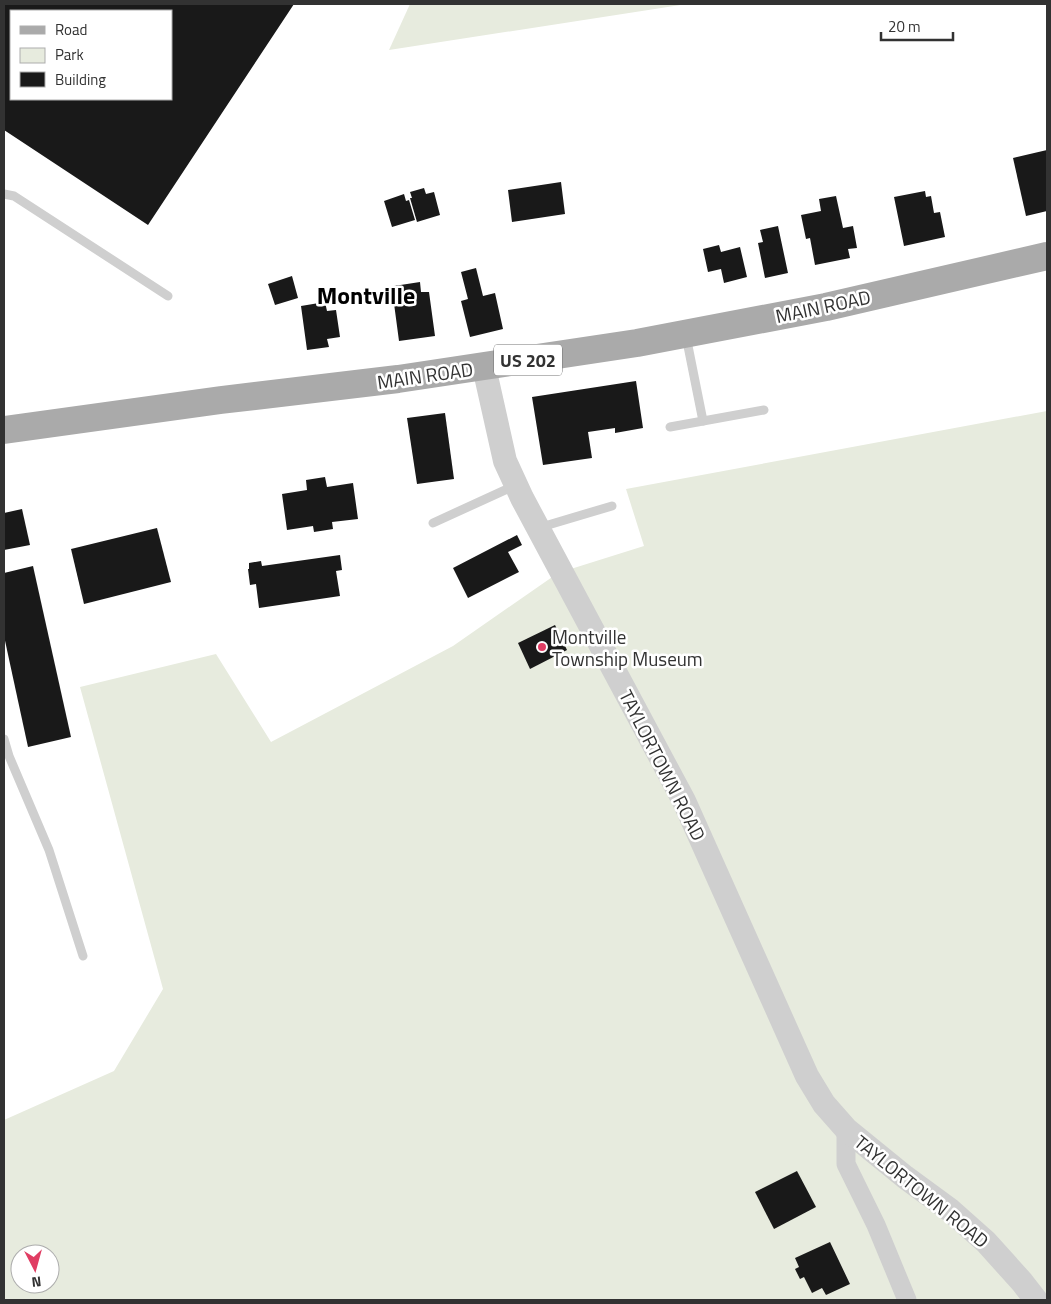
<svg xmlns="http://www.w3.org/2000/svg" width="1051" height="1304" font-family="'Titillium Web',sans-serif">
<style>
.green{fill:#e7ebde;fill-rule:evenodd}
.building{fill:#191919;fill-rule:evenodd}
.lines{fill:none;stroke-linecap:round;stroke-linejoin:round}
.service{stroke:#cfcfcf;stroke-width:9}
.minor{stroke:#cfcfcf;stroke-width:19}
.tertiary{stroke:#cfcfcf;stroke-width:24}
.primary{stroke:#aaa;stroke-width:28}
.poi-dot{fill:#e03d63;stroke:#fff;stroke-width:2}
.labels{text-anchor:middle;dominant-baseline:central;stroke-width:5;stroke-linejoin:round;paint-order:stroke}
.shield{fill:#fff;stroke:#707070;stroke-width:1}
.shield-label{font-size:18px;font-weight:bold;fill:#323232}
.street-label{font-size:19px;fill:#323232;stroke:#fff}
.poi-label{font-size:19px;fill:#323232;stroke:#fff;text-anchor:start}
.district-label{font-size:24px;font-weight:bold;fill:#000;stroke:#fff}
</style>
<rect width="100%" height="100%" fill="#fff"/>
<g class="green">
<path d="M410 4H687L389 50Z"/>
<path d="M1047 411V1300H4V1120L114 1071 163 989 80 687 216 654 271 742 453 646 558 573 644 546 626 489ZM20 1254H50V1284H20Z"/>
</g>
<g class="building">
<path d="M4 4H294L148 225 4 130ZM11 11H171V99H11Z"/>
<path d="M1047 150V211L1026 216 1013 158Z"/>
<path d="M561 182 565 214 512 222 508 190Z"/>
<path d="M424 188 426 194 434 192 440 215 417 222 410 198H412L410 192Z"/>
<path d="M925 191 926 197 931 196 934 213 940 212 945 237 904 246 894 197Z"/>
<path d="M404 194 406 201 409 200 415 220 392 227 384 201Z"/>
<path d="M836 196 843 228 853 226 857 248 848 249 850 258 815 265 810 238 806 239 801 215 821 211 819 199Z"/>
<path d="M778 226 788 273 765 278 758 243 763 242 760 230Z"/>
<path d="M719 245 721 252 740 247 747 277 724 283 721 269 708 272 703 249Z"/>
<path d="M476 268 483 296 495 293 503 329 470 337 461 301 468 299 461 272Z"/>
<path d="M292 276 298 298 275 305 268 284Z"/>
<path d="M420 282 421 292H429L435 336 399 341 393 296H396L394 286Z"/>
<path d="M325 302 327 311 336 310 340 337 327 339 329 347 307 350 301 306Z"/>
<path d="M636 381 643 428 615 433V428L588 432 592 458 543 465 532 397Z"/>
<path d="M445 413 454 479 417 484 407 418Z"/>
<path d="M325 477 327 487 353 483 358 519 332 522 333 529 314 532 313 526 287 530 282 494 307 490 306 480Z"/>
<path d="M22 509 30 545 4 550V513Z"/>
<path d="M157 528 171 582 84 604 71 549Z"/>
<path d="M517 535 522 545 508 552 519 572 468 598 453 568Z"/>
<path d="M340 555 342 570 336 571 340 596 259 608 256 584 250 585 248 569H249V563L261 561 262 566Z"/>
<path d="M33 566 71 737 28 747 4 636V573Z"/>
<path d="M555 625 567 650 530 669 518 643Z"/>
<path d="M797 1171 816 1207 774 1229 755 1192Z"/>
<path d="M830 1242 850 1284 826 1295 822 1288 812 1293 804 1277 800 1279 795 1269 799 1267 795 1258Z"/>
</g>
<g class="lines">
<g class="service">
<path d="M4 194 14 196 168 296"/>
<path d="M686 336 703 421"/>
<path d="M670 427 764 410"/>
<path d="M433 523 516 485"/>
<path d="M538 528 612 506"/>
<path d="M4 739 9 756 49 850 83 956"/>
</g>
<path class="minor" d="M846 1129V1164L876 1225 907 1300"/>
<path class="tertiary" d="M484 367 505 461 522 498 684 801 807 1076 824 1104 846 1129 905 1177 950 1210 986 1242 1022 1282 1036 1300"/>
<path class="primary" d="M4 430 221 400 398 379 637 343 826 307 1047 256"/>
</g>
<circle class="poi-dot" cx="542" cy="647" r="5"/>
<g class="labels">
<rect class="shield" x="494" y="344.5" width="68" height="31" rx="4"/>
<g class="shield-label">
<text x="528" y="360">US 202</text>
</g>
<g class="street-label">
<text transform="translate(823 306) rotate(-12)">MAIN ROAD</text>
<text transform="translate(425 375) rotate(-8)">MAIN ROAD</text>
<text transform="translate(663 765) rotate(63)">TAYLORTOWN ROAD</text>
<text transform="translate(922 1191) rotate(39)">TAYLORTOWN ROAD</text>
</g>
<g class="poi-label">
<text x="552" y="636">Montville<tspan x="552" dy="22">Township Museum</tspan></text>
</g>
<g class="district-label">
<text x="366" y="295">Montville</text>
</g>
</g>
<rect width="1051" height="1304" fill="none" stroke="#323232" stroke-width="10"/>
<rect x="10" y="10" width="162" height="90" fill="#ffffff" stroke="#adadad"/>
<rect x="20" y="26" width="25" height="8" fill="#aaaaaa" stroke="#adadad"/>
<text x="55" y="35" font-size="15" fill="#323232">Road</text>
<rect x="20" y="48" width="25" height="15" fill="#e7ebde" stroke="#adadad"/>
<text x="55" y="60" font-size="15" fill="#323232">Park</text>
<rect x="20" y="72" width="25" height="15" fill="#191919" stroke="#adadad"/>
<text x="55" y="85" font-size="15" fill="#323232">Building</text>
<g transform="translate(35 1269) rotate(174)"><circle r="24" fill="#ffffff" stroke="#adadad"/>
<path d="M0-4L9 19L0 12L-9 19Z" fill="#e03d63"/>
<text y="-8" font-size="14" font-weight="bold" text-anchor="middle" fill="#323232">N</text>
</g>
<path d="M881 32v8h72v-8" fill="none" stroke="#323232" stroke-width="2.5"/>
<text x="888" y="32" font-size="15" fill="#323232" stroke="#ffffff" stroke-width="4" paint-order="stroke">20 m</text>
</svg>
